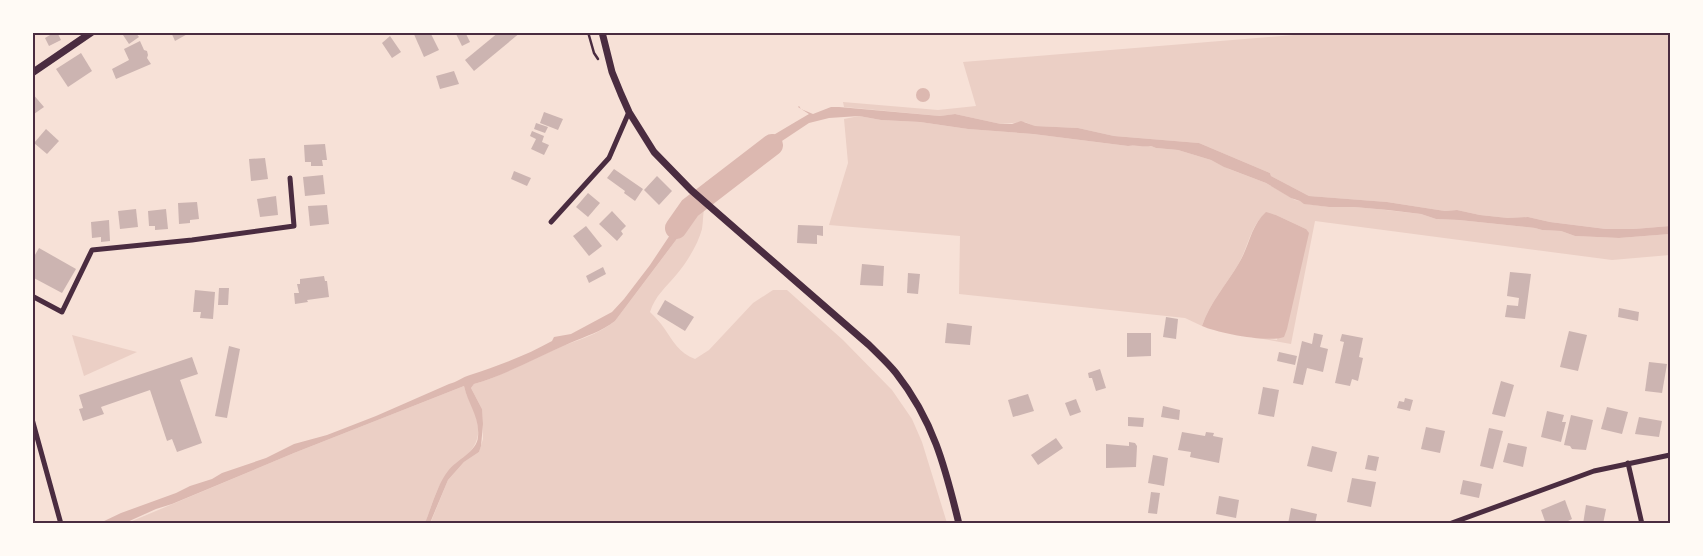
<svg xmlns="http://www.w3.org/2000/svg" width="1703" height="556" font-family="Mulish,sans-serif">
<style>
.green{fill:#ebcfc5}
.water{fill:#dcb8b0}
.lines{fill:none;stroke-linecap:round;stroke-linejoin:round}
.river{stroke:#dcb8b0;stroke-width:22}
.building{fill:#ccb4b1}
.path{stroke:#4a2c40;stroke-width:2.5}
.minor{stroke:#4a2c40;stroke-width:5}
.tertiary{stroke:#4a2c40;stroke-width:7}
.neatline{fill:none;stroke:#4a2c40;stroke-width:2}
</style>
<rect width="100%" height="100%" fill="#f7e1d7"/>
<g class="green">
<path d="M1318 33H1670V226L1634 229H1606L1550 222 1528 217 1508 218 1480 215 1457 210 1445 211 1387 202 1309 196 1271 176 1270 173 1199 143 1114 136 1078 128 1034 126 1025 122 1001 124 955 114 940 116 844 107 843 102 938 110 976 106 963 62Z"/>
<path d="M859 116 881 120 920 122 968 129 1033 134 1128 146C1136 144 1142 148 1151 146L1156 148 1178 150 1211 160 1229 169 1266 183 1295 200 1300 201 1307 204 1329 207H1354L1377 209 1421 214 1436 219 1459 220 1535 228 1542 230 1561 231 1575 236 1619 238 1670 234V255L1612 260 1315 221 1291 344 1246 336 1277 340 1306 229 1276 215 1266 213C1251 224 1248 247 1239 263 1227 284 1210 302 1202 326L1185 318 959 294 960 236 829 225 848 163 844 119Z"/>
<path d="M697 207 704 209C703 215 703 222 702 229 698 244 687 262 677 274 666 287 655 296 650 312 655 317 660 322 664 328 673 341 679 353 695 359L709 350 753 303 773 290H787L843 340 892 390 912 419 922 442 947 523 430 524 448 480 464 462 479 452 483 439 482 409 471 388 474 384C502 376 529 361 556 349 576 340 598 335 615 321L679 236Z"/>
<path d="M72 335 137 352 84 376Z"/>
<path d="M464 386C467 400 477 411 478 427 481 452 453 464 441 483 434 495 430 511 425 523L125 524 294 453Z"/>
</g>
<g class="water">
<circle cx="923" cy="95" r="7"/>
<path d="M799 106 801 109 813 114 831 107H839L940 116 955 114 1001 124H1012L1021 121 1035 126 1078 128 1114 136 1199 143 1270 173 1271 176 1309 196 1387 202 1445 211 1457 210 1480 215 1508 218 1528 217 1550 222 1606 229H1634L1670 226V234L1619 238 1575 236 1561 231 1542 230 1535 228 1459 220 1436 219 1421 214 1388 210 1354 207H1329L1304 204 1300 201 1291 198 1266 183 1224 167 1211 160 1178 150 1156 148 1151 146C1142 148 1136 144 1128 146L1033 134 968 129 920 122 881 120 859 116 829 118 809 123 758 157 751 169 742 155C764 141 786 127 809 114L798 107Z"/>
<path d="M733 163 741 176 719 195 705 183Z"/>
<path d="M692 202 697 207 679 236 615 321C601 332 586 336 570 343 538 357 508 374 474 384L471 388 482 409 483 424 481 446 479 452 464 462 448 480 430 523H425C431 508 438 483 448 471 456 460 477 452 478 437 480 416 468 405 464 386L294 453 172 504 156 509 125 523H100L121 513 176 493 190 486 212 479 222 473 266 458 294 444 327 435 376 416 449 384C458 382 462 377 470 375 498 366 527 355 552 341L554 337 571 334 612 312 624 299 650 265Z"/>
<path d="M1266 212 1276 215 1306 229 1309 233 1287 329 1284 337C1268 343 1218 333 1202 326 1210 302 1227 284 1239 263 1249 247 1251 225 1266 212Z"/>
</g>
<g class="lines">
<path class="river" d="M676 228 690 208 772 145"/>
</g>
<g class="building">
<path d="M55 32H57L61 40 49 46 45 38Z"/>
<path d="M121 32H135L139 37 129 44Z"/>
<path d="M171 32H191L175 41Z"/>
<path d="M413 32H430L439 50 424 57Z"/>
<path d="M455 32H465L470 42 462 46Z"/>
<path d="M499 32H521L474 71 465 60Z"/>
<path d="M390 36 401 52 392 58 382 43Z"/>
<path d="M140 41 144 50 147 51 148 55 147 58 151 64 116 79 112 69 129 60 124 49Z"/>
<path d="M81 53 92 71 68 87 56 69Z"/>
<path d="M454 71 459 84 440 89 436 76Z"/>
<path d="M32 93 44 107 34 114 32 112Z"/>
<path d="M544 112 563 119 558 130 540 123Z"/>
<path d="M536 123 548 127 545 133 534 129Z"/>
<path d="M46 129 59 141 47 154 34 143Z"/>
<path d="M532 131 544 136 542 142 549 145 544 155 531 149 536 139 530 136Z"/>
<path d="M325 144 327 160H322L323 166H311V162H305L304 145Z"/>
<path d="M265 158 268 179 251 181 249 159Z"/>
<path d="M614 169 643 189 635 201 624 193 625 191 607 178Z"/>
<path d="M514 171 531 178 527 186 511 179Z"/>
<path d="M323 175 325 194 305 196 303 177Z"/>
<path d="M657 176 672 191 659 205 644 190Z"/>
<path d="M588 193 600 203 588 217 576 207Z"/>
<path d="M276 196 278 215 260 217 257 199Z"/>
<path d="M197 202 199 219 190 220V223L179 224 178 203Z"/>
<path d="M327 205 329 224 310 226 308 206Z"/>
<path d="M136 209 138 227 120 229 118 211Z"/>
<path d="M166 209 168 229 155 230V226H149L148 211Z"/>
<path d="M612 211 626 226 621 231 623 234 617 241 599 224Z"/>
<path d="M109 220 110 241 101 242V237L92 238 91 222Z"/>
<path d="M798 225 823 226V236L817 235V244L797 243Z"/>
<path d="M586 226 602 246 589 256 573 236Z"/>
<path d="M39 248 76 269 62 293 32 277V260Z"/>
<path d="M862 264 884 266 883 286 860 285Z"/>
<path d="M603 267 606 274 589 283 586 276Z"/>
<path d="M1510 272 1531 274 1525 319 1505 317 1507 305 1518 306 1519 298 1507 296Z"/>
<path d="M908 273 920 274 918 294 907 293Z"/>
<path d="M324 276 325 281H327L329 297 307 300 308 302 295 304 294 293H299L297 284H300V279Z"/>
<path d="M219 288H229L228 305H218Z"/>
<path d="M195 290 215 292 213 319 200 318 201 312H193Z"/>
<path d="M665 300 694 317 685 331 657 314Z"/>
<path d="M1619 308 1639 312 1638 321 1618 317Z"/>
<path d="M1166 317 1178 319 1176 339 1163 337Z"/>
<path d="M947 323 972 326 970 345 945 343Z"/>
<path d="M1569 331 1587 335 1578 371 1560 367Z"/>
<path d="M1127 333H1151V356L1127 357Z"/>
<path d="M1314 333 1323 335 1320 347 1328 349 1323 372 1307 368 1303 385 1293 383 1302 341 1312 344Z"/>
<path d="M1342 334 1363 338 1359 357 1363 358 1358 381 1352 379 1350 386 1335 383 1344 342 1340 341Z"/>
<path d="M229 346 240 349 227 418 215 416Z"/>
<path d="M1279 352 1297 356 1295 365 1277 361Z"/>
<path d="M192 357 198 374 180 380 202 443 177 452 172 439 167 441 150 390 101 407 104 414 83 421 79 409 83 408 79 395Z"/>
<path d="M1649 362 1667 364 1662 393 1645 391Z"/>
<path d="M1100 369 1106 388 1096 391 1092 378H1089L1088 373Z"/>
<path d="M1501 381 1514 385 1505 417 1492 414Z"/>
<path d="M1263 387 1279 390 1274 417 1258 414Z"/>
<path d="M1028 394 1034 411 1013 417 1008 400Z"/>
<path d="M1405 398 1413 400 1410 411 1397 408 1399 401 1404 402Z"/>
<path d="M1076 399 1081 412 1070 416 1065 403Z"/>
<path d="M1163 406 1180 410 1179 420 1161 417Z"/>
<path d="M1607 407 1628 412 1622 434 1601 429Z"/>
<path d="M1547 411 1564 415 1562 422H1566L1561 442 1541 437Z"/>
<path d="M1571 415 1593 420 1586 450 1572 449 1570 446 1564 445Z"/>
<path d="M1128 417 1144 418 1143 427 1128 426Z"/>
<path d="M1639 417 1662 421 1659 437 1635 434Z"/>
<path d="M1426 427 1445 431 1440 453 1421 449Z"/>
<path d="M1489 428 1503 431 1493 469 1480 466Z"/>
<path d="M1182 432 1205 436 1206 432 1214 433 1213 436 1223 438 1219 463 1190 457 1191 452 1178 450Z"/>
<path d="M1056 438 1063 448 1038 465 1031 455Z"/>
<path d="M1129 442 1135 443 1137 446 1136 467 1106 468V444L1129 446Z"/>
<path d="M1508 443 1527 447 1523 467 1503 462Z"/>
<path d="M1312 446 1337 452 1332 472 1307 466Z"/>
<path d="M1153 455 1168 458 1164 486 1148 483Z"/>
<path d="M1368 455 1379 457 1376 471 1365 469Z"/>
<path d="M1352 478 1376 482 1371 507 1347 502Z"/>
<path d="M1463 480 1482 484 1479 498 1460 494Z"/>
<path d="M1151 492 1160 493 1157 514 1148 513Z"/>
<path d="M1219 496 1239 500 1236 518 1216 514Z"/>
<path d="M1565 500 1572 519 1562 524H1546L1541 510Z"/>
<path d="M1586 505 1606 509 1603 524H1583Z"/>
<path d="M1291 508 1317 514 1315 524H1288Z"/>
<rect x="1072" y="521" width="23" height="3"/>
</g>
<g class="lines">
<path class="path" d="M588 32 594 53 598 59"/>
<g class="minor">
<path d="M551 222 609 158 629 112"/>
<path d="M32 296 62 312 92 250 192 240 294 226 290 178"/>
<path d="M32 419 61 524"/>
<path d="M1628 463 1642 524"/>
<path d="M1449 524 1594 471 1670 455"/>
</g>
<g class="tertiary">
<path d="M602 32 612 72 621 94 629 112 654 152 691 190 869 345C878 354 888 363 896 373 933 420 945 466 959 524"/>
<path d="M32 73 92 32"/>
</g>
</g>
<rect width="1703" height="556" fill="none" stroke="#fffaf5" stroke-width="68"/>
<rect x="34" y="34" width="1635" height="488" class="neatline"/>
</svg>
